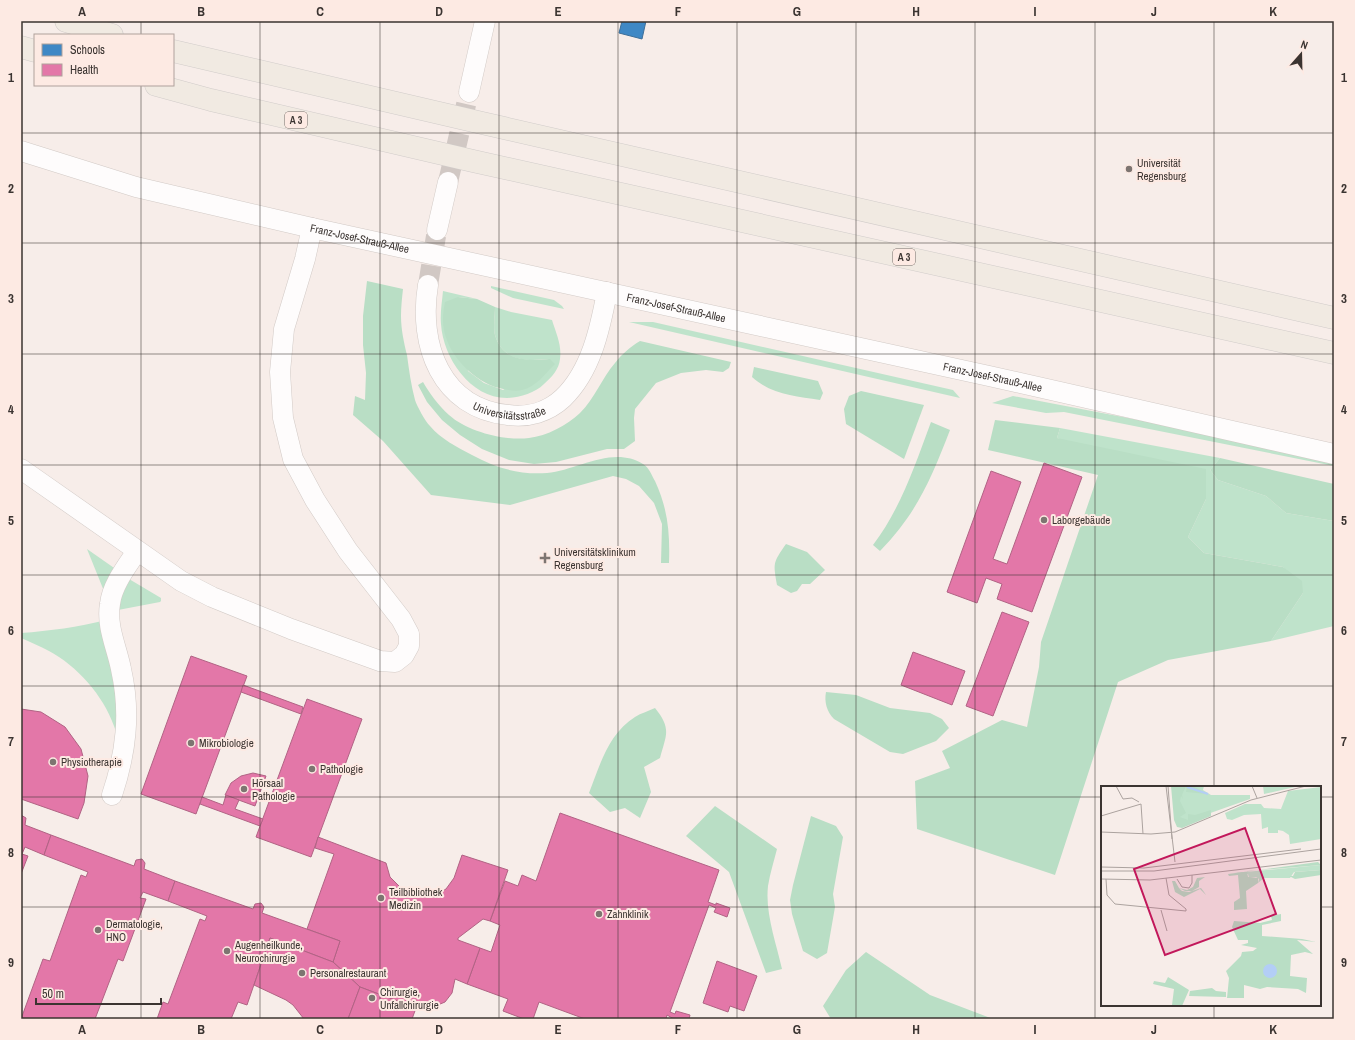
<svg xmlns="http://www.w3.org/2000/svg" width="1355" height="1040" font-family="'Archivo Narrow',sans-serif">
<style>
.green{fill:#bfe3cb}
.forest{fill:#b9dec5}
.schools{fill:#3f88c5;stroke:#3e6f99}
.health{fill:#e377a8;stroke:#b16384}
.lines{fill:none;stroke-linecap:round;stroke-linejoin:round}
.minor-tunnel{stroke:#d1c8c4;stroke-width:20;stroke-dasharray:20 10;stroke-linecap:butt}
.minor-casing{stroke:#d2cac6;stroke-width:21}
.highway-casing{stroke:#d1ccca;stroke-width:23}
.minor{stroke:#fefcfc;stroke-width:20}
.highway{stroke:#f1eae2;stroke-width:22}
.grid{fill:none;stroke:#3b3431;stroke-width:1;stroke-opacity:0.55}
.poi-dot{fill:#7d7571;stroke:#fdeae3;stroke-width:1.5}
.labels{text-anchor:middle;dominant-baseline:central;stroke-width:4;stroke-linejoin:round;paint-order:stroke}
.shield{fill:#fdeae3;stroke:#756b66;stroke-width:1}
.shield-label{font-size:10px;font-weight:bold;fill:#3b3431}
.poi-label{font-size:11px;fill:#3b3431;stroke:#fdeae3;text-anchor:start}
.street-label{font-size:11px;fill:#3b3431;stroke:#fdeae3}
.inset-river{fill:none;stroke:#b3cef6;stroke-width:2}
.inset-road{fill:none;stroke:#aca39f;stroke-width:1}
.view{fill:#c2185b;fill-opacity:0.15;stroke:#c2185b;stroke-width:2}
.inset-edge{fill:none;stroke:#3b3431;stroke-width:2}
.neatline{fill:none;stroke:#3b3431;stroke-width:1.5}
.grid-label{font-size:13px;text-anchor:middle;font-weight:bold;fill:#3b3431}
</style>
<rect width="100%" height="100%" fill="#f7ede9"/>
<g class="green">
<path d="M491 286 554 300 562 306 564 309 513 298 491 288Z"/>
<path d="M443 291 477 299 458 297 468 371 484 383 503 390 549 359C527 361 503 362 495 335 493 327 495 315 495 307L511 312 552 320C556 333 562 345 560 359 559 369 552 377 544 384 535 393 521 397 508 398 471 399 443 358 441 324 440 313 442 302 443 291Z"/>
<path d="M629 322H653L953 390 960 398Z"/>
<path d="M1013 396 1196 431 1334 461V466L1064 412 1046 413 992 403Z"/>
<path d="M1060 428 1220 458 1210 470 1218 480 1266 496 1286 513 1334 521V626L1271 641 1303 593 1283 567 1204 553 1188 537 1206 499 1057 438Z"/>
<path d="M87 549 117 570 106 596Z"/>
<path d="M129 579 161 598V601L160 602 118 610 120 599Z"/>
<path d="M106 620 120 670 118 750C117 742 117 733 114 726 103 695 77 666 49 651 40 646 30 642 21 638V633C50 631 78 627 106 620Z"/>
</g>
<g class="forest">
<path d="M367 281 403 289C402 298 401 307 401 316 401 329 404 343 407 355 409 370 411 385 415 400 417 406 425 421 430 426 441 439 457 447 472 455 496 468 519 475 547 473 578 470 613 445 643 464 649 467 652 476 655 481 668 509 670 533 669 563H661L662 524 654 503 639 486 626 479 613 476 510 505 431 495 383 441 353 415 355 396 365 400 366 373 363 345V316Z"/>
<path d="M458 297 477 299 495 307C495 315 493 327 495 335 503 362 527 361 550 359L555 364C545 374 536 387 522 390 514 392 503 389 495 387 468 377 442 348 443 318 443 313 444 307 445 302Z"/>
<path d="M640 341 731 362 729 368 723 372 706 370 681 373 656 383 635 409 634 418 635 441 624 449H607L556 462 534 464 509 460 482 449 460 435 442 420 427 402 418 385 423 382C430 394 438 405 449 415 468 432 505 441 529 438 547 436 567 425 580 413 595 398 602 378 615 363 622 354 630 347 640 341Z"/>
<path d="M754 367 818 381 823 393 820 400C795 396 772 395 752 377Z"/>
<path d="M861 391 924 405 904 459 846 424 844 409 849 396Z"/>
<path d="M995 420 1060 428 1057 438 1206 469V499L1188 537 1204 553 1283 567 1302 581 1303 593 1271 641 1168 660 1118 682 1055 875 917 829 915 781 950 768 942 751 1002 720 1027 727 1039 667 1041 642 1098 475 988 450Z"/>
<path d="M931 422 950 430C931 479 917 513 880 551L873 545C901 508 915 465 931 422Z"/>
<path d="M1220 458 1334 484V521L1286 513 1266 496 1218 480 1210 470Z"/>
<path d="M786 544 807 552 825 570 810 584H802L797 591 791 593 777 585C773 562 773 563 786 544Z"/>
<path d="M826 692 856 695 890 708 930 713 942 719 949 728 936 741 903 754 890 752 834 719C827 712 824 702 826 692Z"/>
<path d="M655 708C672 729 666 735 660 758L644 767 651 792 640 818 625 808 610 812 589 793C600 765 608 734 635 717 641 713 649 711 655 708Z"/>
<path d="M715 806 777 849C774 861 770 873 768 886 765 913 776 942 782 969L766 973 729 872 686 836Z"/>
<path d="M811 816 836 826 843 837 833 894 835 907 827 953 817 959 803 951 792 914 790 900 793 885Z"/>
<path d="M866 952 930 995 993 1019H831L823 1006 846 970Z"/>
</g>
<path class="schools" d="M622 21H646L642 39 619 33Z"/>
<g class="health">
<path d="M1044 463 1082 477 1032 612 997 599 1002 584 986 578 977 603 947 592 991 471 1021 482 993 559 1007 564Z"/>
<path d="M1002 612 1029 622 993 716 966 706Z"/>
<path d="M913 652 965 671 952 705 901 685Z"/>
<path d="M191 656 247 676 196 814 141 794Z"/>
<path d="M243 685 303 707 301 714 241 692Z"/>
<path d="M307 699 362 719 311 857 256 837Z"/>
<path d="M21 709 41 712 65 727 81 749 88 776 84 803 78 819 21 799Z"/>
<path d="M253 773 266 776 255 806 225 795 231 783 241 776Z"/>
<path d="M226 795 239 800 235 809 263 819 260 826 200 804 202 797 223 805Z"/>
<path d="M560 813 719 870 708 902 716 905V903L730 908 727 917 714 912 716 908 709 905 670 1012 675 1014 676 1011 690 1015 689 1019H674L667 1015 666 1019H585L539 1002 533 1019H524L503 1011 508 999 467 984 480 948 491 952 500 925 490 921 505 881 518 886 522 875 536 881Z"/>
<path d="M21 815 26 818 25 825 51 835 44 855 25 847 22 854 28 856 21 874Z"/>
<path d="M51 835 134 866 136 860 142 859 145 863 144 869 175 881 168 901 143 892 140 898 146 899 123 961 118 959 95 1019H21L43 959 50 961 81 875 86 877 88 872 44 855Z"/>
<path d="M318 837 386 863 390 877 401 888 417 895 434 896 446 889 454 878 462 855 508 870 490 921 483 919 458 938V940L480 948 467 984 455 979 452 993 445 1002 433 1007 416 1008 360 987 333 962 340 941 307 929 334 854 315 848Z"/>
<path d="M175 881 253 909 255 904 261 903 264 907 262 913 340 941 333 962 270 938 247 1005 238 1002 231 1019H157L163 1002 168 1004 200 919 205 921 207 916 168 901Z"/>
<path d="M270 938 333 962 360 987 348 1019H304L293 1005 286 1000 254 985Z"/>
<path d="M717 961 757 976 744 1011 730 1006 728 1012 703 1003Z"/>
<path d="M360 987 416 1008 412 1019H348Z"/>
</g>
<g class="lines">
<g class="minor-tunnel">
<path d="M448 182 469 92"/>
<path d="M428 285 437 230"/>
</g>
<g class="minor-casing">
<g id="minor">
<path d="M469 92 485 21"/>
<path id="s1" d="M21 151 136 187 312 228 989 376 1334 454"/>
<path d="M437 230 448 182"/>
<path id="s2" d="M428 285C418 345 441 408 508 415 528 418 548 412 563 398 591 371 600 329 607 292"/>
<path d="M21 469 181 581 212 597 291 629 380 661 395 662 404 655 409 646V634L401 619 348 551 315 500 293 459 283 418 280 372 284 329 305 259 312 228"/>
<path d="M112 795C126 753 131 713 121 669 117 648 106 626 110 604 112 585 127 566 137 551"/>
</g>
</g>
<g class="highway-casing">
<g id="highway">
<path d="M66 21 112 35"/>
<path d="M21 47 35 51"/>
<path d="M173 51 482 123 1334 318"/>
<path d="M156 85 211 100 473 161 1334 353"/>
</g>
</g>
<use href="#minor" class="minor"/>
<use href="#highway" class="highway"/>
</g>
<path class="grid" d="M141 21V35M260 21V1019M380 21V1019M499 21V1019M618 21V1019M737 21V1019M856 21V1019M975 21V1019M1095 21V1019M1214 21V787M141 85V1019M21 133H1334M21 243H1334M21 354H1334M21 465H1334M21 575H1334M21 686H1334M21 797H1102M1320 797H1334M21 907H1102M1320 907H1334M1214 1005V1019"/>
<g class="poi-dot">
<circle cx="1129" cy="169" r="4"/>
<circle cx="1044" cy="520" r="4"/>
<path d="M543 552h4v4h4v4h-4v4h-4v-4h-4v-4h4z"/>
<circle cx="191" cy="743" r="4"/>
<circle cx="53" cy="762" r="4"/>
<circle cx="312" cy="769" r="4"/>
<circle cx="244" cy="789" r="4"/>
<circle cx="381" cy="898" r="4"/>
<circle cx="599" cy="914" r="4"/>
<circle cx="98" cy="930" r="4"/>
<circle cx="227" cy="951" r="4"/>
<circle cx="302" cy="973" r="4"/>
<circle cx="372" cy="998" r="4"/>
</g>
<g class="labels">
<g class="shield">
<rect x="285" y="112" width="22" height="16" rx="3"/>
<rect x="893" y="249" width="22" height="16" rx="3"/>
</g>
<g class="shield-label">
<text x="296" y="120">A 3</text>
<text x="904" y="257">A 3</text>
</g>
<g class="poi-label">
<text x="1137" y="163">Universität<tspan x="1137" dy="13">Regensburg</tspan></text>
<text x="1052" y="520">Laborgebäude</text>
<text x="554" y="552">Universitätsklinikum<tspan x="554" dy="13">Regensburg</tspan></text>
<text x="199" y="743">Mikrobiologie</text>
<text x="61" y="762">Physiotherapie</text>
<text x="320" y="769">Pathologie</text>
<text x="252" y="783">Hörsaal<tspan x="252" dy="13">Pathologie</tspan></text>
<text x="389" y="892">Teilbibliothek<tspan x="389" dy="13">Medizin</tspan></text>
<text x="607" y="914">Zahnklinik</text>
<text x="106" y="924">Dermatologie,<tspan x="106" dy="13">HNO</tspan></text>
<text x="235" y="945">Augenheilkunde,<tspan x="235" dy="13">Neurochirurgie</tspan></text>
<text x="310" y="973">Personalrestaurant</text>
<text x="380" y="992">Chirurgie,<tspan x="380" dy="13">Unfallchirurgie</tspan></text>
</g>
<g class="street-label">
<text stroke="none"><textPath href="#s1" startOffset="350">Franz-Josef-Strauß-Allee</textPath></text>
<text stroke="none"><textPath href="#s1" startOffset="674">Franz-Josef-Strauß-Allee</textPath></text>
<text stroke="none"><textPath href="#s1" startOffset="998">Franz-Josef-Strauß-Allee</textPath></text>
<text stroke="none"><textPath href="#s2" startOffset="174">Universitätsstraße</textPath></text>
</g>
</g>
<g transform="translate(1101 786)">
<rect width="220" height="220" fill="#f7ede9"/>
<path d="M80 0H103L102 4 110 9H149V13L84 36 76 32ZM162 0H198L163 8ZM220 1V53L189 58 188 49 182 45 177 44V47H167V41L161 43 160 28 143 29 131 34 126 33 124 27 144 18H160L163 22 180 23 187 5ZM220 79V84L193 86 189 92H163L157 97 158 93 155 91 148 92 147 88 133 87Z" fill="#bfe3cb"/>
<path d="M70 0H85L81 9 82 13 80 10 79 15 85 27 79 31 87 34V28L94 29 110 24V30L81 42 76 41 73 34ZM86 0H92L106 8 85 6ZM217 76 220 79 146 85 147 91 157 92V97L145 105 146 123 133 124V116L139 112 137 89 128 90 127 88ZM220 84V89L194 93 188 90H192L194 86ZM104 91 98 95V101L91 105H84L78 102 81 105 88 106 100 102 103 106 105 109 99 103 83 111 74 106 71 95H74L78 102 86 104 92 101 96 92ZM180 128V135L161 139V150L201 153 215 156 196 154 212 168 204 166 190 169 189 190 206 192 205 207 197 203 166 201 159 203 143 199V212H126L128 192 125 185 140 170 141 166 152 165 156 162 140 159 147 157V154H137L131 141 133 135 159 137 171 134 170 130ZM67 191 88 204 81 220 71 219 73 203 52 198 53 195 64 197ZM111 202 115 205 125 206V211L88 210 89 205Z" fill="#b9dec5"/>
<path d="M162 185a7 7 0 1 1 14 0a7 7 0 1 1-14 0Z" fill="#b3cef6"/>
<path class="inset-river" d="M86 1 107 8"/>
<path class="inset-road" d="M15 0 22 13 31 12 38 16M65 0 74 76M67 0 71 53M151 0 156 12M0 30 40 18 42 48M0 46 50 48 74 46 150 14 205 0M0 81 43 82 200 63M0 85H53L220 63M0 93 49 94 220 74M5 93 6 109 14 118 85 125V123L68 109 65 92M76 93 81 101 88 102 91 97V89M60 124 66 145"/>
<path class="view" d="M144 42 175 128 64 169 33 83Z"/>
<rect width="220" height="220" class="inset-edge"/>
</g>
<rect width="1355" height="1040" fill="none" stroke="#fdeae3" stroke-width="44"/>
<rect x="34" y="34" width="140" height="52" fill="#fdeae3" stroke="#afa19c"/>
<rect x="42" y="44" width="20" height="12" fill="#3f88c5" stroke="#afa19c"/>
<text x="70" y="54" font-size="12" fill="#3b3431">Schools</text>
<rect x="42" y="64" width="20" height="12" fill="#e377a8" stroke="#afa19c"/>
<text x="70" y="74" font-size="12" fill="#3b3431">Health</text>
<g transform="translate(1301 54) rotate(20)" stroke="#fdeae3" stroke-width="3" paint-order="stroke">
<path d="M0-3L7 15L0 10L-7 15Z" fill="#3b3431"/>
<text y="-6" font-size="11" font-weight="bold" text-anchor="middle" fill="#3b3431">N</text>
</g>
<path d="M36 998v6h125v-6" fill="none" stroke="#3b3431" stroke-width="2"/>
<text x="42" y="998" font-size="12" fill="#3b3431" stroke="#fdeae3" stroke-width="3" paint-order="stroke">50 m</text>
<rect x="22" y="22" width="1311" height="996" class="neatline"/>
<g class="grid-label">
<text x="82" y="16">A</text>
<text x="201" y="16">B</text>
<text x="320" y="16">C</text>
<text x="439" y="16">D</text>
<text x="558" y="16">E</text>
<text x="678" y="16">F</text>
<text x="797" y="16">G</text>
<text x="916" y="16">H</text>
<text x="1035" y="16">I</text>
<text x="1154" y="16">J</text>
<text x="1273" y="16">K</text>
<text x="11" y="82">1</text>
<text x="1344" y="82">1</text>
<text x="11" y="193">2</text>
<text x="1344" y="193">2</text>
<text x="11" y="303">3</text>
<text x="1344" y="303">3</text>
<text x="11" y="414">4</text>
<text x="1344" y="414">4</text>
<text x="11" y="525">5</text>
<text x="1344" y="525">5</text>
<text x="11" y="635">6</text>
<text x="1344" y="635">6</text>
<text x="11" y="746">7</text>
<text x="1344" y="746">7</text>
<text x="11" y="857">8</text>
<text x="1344" y="857">8</text>
<text x="11" y="967">9</text>
<text x="1344" y="967">9</text>
<text x="82" y="1034">A</text>
<text x="201" y="1034">B</text>
<text x="320" y="1034">C</text>
<text x="439" y="1034">D</text>
<text x="558" y="1034">E</text>
<text x="678" y="1034">F</text>
<text x="797" y="1034">G</text>
<text x="916" y="1034">H</text>
<text x="1035" y="1034">I</text>
<text x="1154" y="1034">J</text>
<text x="1273" y="1034">K</text>
</g>
</svg>
